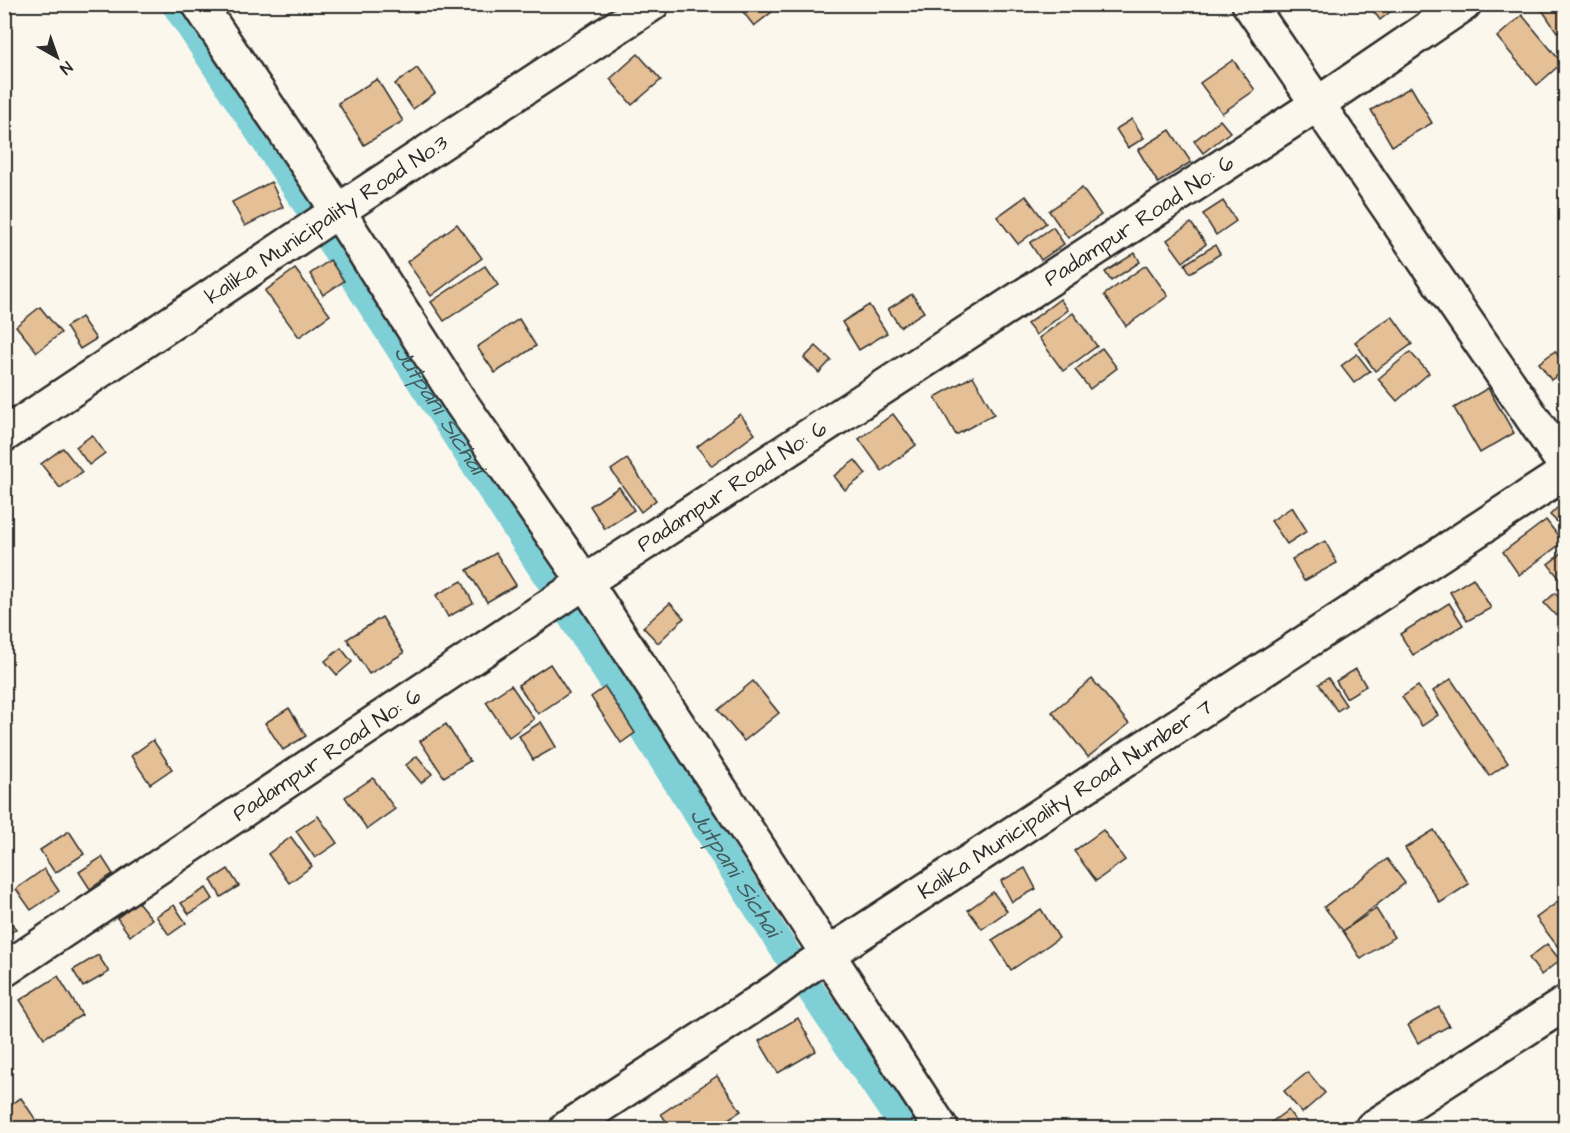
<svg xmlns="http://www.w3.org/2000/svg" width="1570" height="1133" font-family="'Architects Daughter',sans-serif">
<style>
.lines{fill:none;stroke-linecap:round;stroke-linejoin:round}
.canal{stroke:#7ecfd6;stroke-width:28}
.building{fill:#e5bf95;stroke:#2b2b2b;stroke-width:1.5}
.minor-casing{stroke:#2b2b2b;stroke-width:38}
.minor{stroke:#fbf7ec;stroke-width:33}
.labels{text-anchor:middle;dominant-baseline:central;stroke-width:6;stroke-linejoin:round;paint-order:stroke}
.street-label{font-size:22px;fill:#2b2b2b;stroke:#fbf7ec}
.water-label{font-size:24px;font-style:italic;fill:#445c5e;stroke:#fbf7ec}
</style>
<rect width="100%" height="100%" fill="#fbf7ec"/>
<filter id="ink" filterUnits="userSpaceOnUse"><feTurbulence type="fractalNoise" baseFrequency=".0167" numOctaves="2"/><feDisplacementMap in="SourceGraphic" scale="12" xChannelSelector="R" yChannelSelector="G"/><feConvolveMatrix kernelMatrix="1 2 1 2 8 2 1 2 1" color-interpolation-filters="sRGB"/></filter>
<g filter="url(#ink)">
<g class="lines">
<g class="canal">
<path d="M175 4 313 214"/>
<path id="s1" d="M330 241 548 578"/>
<path id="s2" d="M569 613 799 973 904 1128"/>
</g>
</g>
<g class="building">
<path d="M737 4H776L778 7 754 26Z"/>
<path d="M1368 4H1400L1380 20Z"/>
<path d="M1538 4H1566V26L1557 32Z"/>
<path d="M1522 15 1562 63 1537 85 1497 37Z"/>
<path d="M638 54 661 80 632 105 610 79Z"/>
<path d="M1233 60 1255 90 1222 113 1200 83Z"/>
<path d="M417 68 435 93 413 109 395 84Z"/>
<path d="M377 79 403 121 364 145 338 103Z"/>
<path d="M1411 87 1432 123 1392 146 1371 110Z"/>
<path d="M1132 119 1144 138 1128 148 1116 129Z"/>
<path d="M1220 120 1230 132 1203 153 1194 141Z"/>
<path d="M1170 130 1191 162 1158 183 1138 150Z"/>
<path d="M271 182 283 207 245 226 232 202Z"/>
<path d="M1082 188 1101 215 1068 238 1049 211Z"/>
<path d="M1026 196 1046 223 1018 244 997 217Z"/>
<path d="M1223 201 1236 221 1216 235 1203 214Z"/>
<path d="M1191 223 1206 244 1183 262 1167 240Z"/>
<path d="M457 224 482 258 431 296 407 262Z"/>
<path d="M1053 227 1064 244 1041 260 1030 243Z"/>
<path d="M1215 245 1220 254 1190 273 1185 264Z"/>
<path d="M1135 253 1140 262 1111 281 1105 272Z"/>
<path d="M330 260 344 281 323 295 310 274Z"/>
<path d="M1146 265 1168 296 1126 326 1104 295Z"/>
<path d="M485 266 498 285 444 321 431 302Z"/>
<path d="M295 269 330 315 299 337 265 291Z"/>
<path d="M912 294 924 312 900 327 888 309Z"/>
<path d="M1060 299 1068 310 1036 335 1027 324Z"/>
<path d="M869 305 887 333 859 350 842 322Z"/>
<path d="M40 307 61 333 37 352 16 326Z"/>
<path d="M1073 313 1097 346 1063 371 1039 338Z"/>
<path d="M1392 316 1412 344 1375 371 1355 342Z"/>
<path d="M81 317 96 339 80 349 66 327Z"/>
<path d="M519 319 536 346 495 373 477 347Z"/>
<path d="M816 346 831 360 819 373 804 358Z"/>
<path d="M1102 348 1117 368 1090 389 1075 370Z"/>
<path d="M1555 351 1566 366V369L1551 380 1539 363Z"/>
<path d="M1410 352 1429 373 1397 401 1378 379Z"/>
<path d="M1357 354 1370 371 1354 383 1341 366Z"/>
<path d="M973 376 994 414 956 435 935 397Z"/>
<path d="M1488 388 1514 433 1480 453 1454 408Z"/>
<path d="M740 414 755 434 712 466 697 447Z"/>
<path d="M893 414 916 445 882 471 859 439Z"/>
<path d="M92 435 105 453 89 465 76 447Z"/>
<path d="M63 448 82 472 60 488 41 464Z"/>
<path d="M627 459 656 500 641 512 611 470Z"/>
<path d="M855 460 866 474 845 490 834 476Z"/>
<path d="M619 487 634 510 605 529 590 506Z"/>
<path d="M1292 507 1307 531 1287 544 1271 521Z"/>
<path d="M1558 507 1566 515V530L1550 515Z"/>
<path d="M1546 520 1563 542 1519 575 1503 552Z"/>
<path d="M1325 541 1337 563 1304 581 1292 559Z"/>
<path d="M1566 550V581L1563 583 1548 564Z"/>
<path d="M496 553 516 585 487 602 467 570Z"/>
<path d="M1473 578 1491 608 1467 621 1450 592Z"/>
<path d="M462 581 473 603 448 617 436 595Z"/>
<path d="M1555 593 1566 606 1556 616 1544 603Z"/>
<path d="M670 603 684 618 658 643 643 627Z"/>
<path d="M1449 603 1463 625 1413 655 1400 634Z"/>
<path d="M382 617 404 653 369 674 347 639Z"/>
<path d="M341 648 352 662 337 675 325 661Z"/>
<path d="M550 664 569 693 538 714 518 685Z"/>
<path d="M1356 669 1366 686 1346 698 1336 681Z"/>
<path d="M1328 678 1346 705 1337 711 1319 684Z"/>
<path d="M1092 679 1129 724 1088 757 1052 712Z"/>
<path d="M1451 679 1508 763 1489 776 1433 691Z"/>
<path d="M753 681 779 713 744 741 718 710Z"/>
<path d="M511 685 534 719 509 737 486 702Z"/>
<path d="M1418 686 1438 715 1422 726 1402 697Z"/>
<path d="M605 687 635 733 621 743 591 697Z"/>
<path d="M289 708 306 736 283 750 265 723Z"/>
<path d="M541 722 556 747 533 760 519 736Z"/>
<path d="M446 724 470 761 444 777 420 741Z"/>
<path d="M153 740 172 769 150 784 131 756Z"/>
<path d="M417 756 432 774 421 783 406 765Z"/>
<path d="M373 778 395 809 367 829 345 797Z"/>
<path d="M318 816 337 843 315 858 296 831Z"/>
<path d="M1103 830 1125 860 1096 881 1074 851Z"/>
<path d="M1434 830 1469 884 1440 903 1405 848Z"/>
<path d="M69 831 84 854 55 873 40 850Z"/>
<path d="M291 837 312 866 289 883 268 854Z"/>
<path d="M102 857 113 874 90 889 79 872Z"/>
<path d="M1387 859 1405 883 1343 931 1324 907Z"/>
<path d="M1025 868 1036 889 1012 902 1001 881Z"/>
<path d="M44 869 59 891 31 910 16 889Z"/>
<path d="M228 869 239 886 221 897 211 880Z"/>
<path d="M206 888 213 899 189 914 181 903Z"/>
<path d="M993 892 1007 911 982 929 968 910Z"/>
<path d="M1566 896V948L1561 951 1536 918Z"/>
<path d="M138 902 152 919 130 936 117 918Z"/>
<path d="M174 905 186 923 169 935 156 916Z"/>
<path d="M1041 909 1059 938 1011 970 992 940Z"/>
<path d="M1376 909 1394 937 1361 959 1343 931Z"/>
<path d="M8 918 16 929 4 937V920Z"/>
<path d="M1547 944 1560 960 1541 975 1529 958Z"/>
<path d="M98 955 109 972 83 987 73 970Z"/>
<path d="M58 976 82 1015 44 1038 20 1000Z"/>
<path d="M1439 1007 1449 1026 1418 1043 1408 1025Z"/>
<path d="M798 1018 816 1051 778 1073 759 1041Z"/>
<path d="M1308 1072 1325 1093 1302 1113 1284 1091Z"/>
<path d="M717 1076 741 1111 714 1128H671L661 1114Z"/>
<path d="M21 1098 38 1123 30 1128H4V1108Z"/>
<path d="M1288 1110 1301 1128H1268L1266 1126Z"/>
</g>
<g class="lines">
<g class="minor-casing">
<g id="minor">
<path d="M199 4 338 211 457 397 585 582 941 1128"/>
<path d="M1249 4 1566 467"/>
<path id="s3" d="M4 435 338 211 652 4"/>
<path id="s4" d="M4 970 585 582 1316 105 1464 4"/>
<path id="s5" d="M567 1128 777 990 799 973 1566 472"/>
<path d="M1372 1128 1566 1003"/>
</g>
</g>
<use href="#minor" class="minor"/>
</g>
</g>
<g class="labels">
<g class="street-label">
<text stroke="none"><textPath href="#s3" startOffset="388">kalika Municipality Road No.3</textPath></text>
<text stroke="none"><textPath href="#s4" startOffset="1360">Padampur Road No: 6</textPath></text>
<text stroke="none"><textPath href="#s4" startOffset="874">Padampur Road No: 6</textPath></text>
<text stroke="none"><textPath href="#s4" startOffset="388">Padampur Road No: 6</textPath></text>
<text stroke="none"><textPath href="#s5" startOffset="597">Kalika Municipality Road Number 7</textPath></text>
</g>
<g class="water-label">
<text stroke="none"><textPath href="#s1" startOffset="201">Jutpani Sichai</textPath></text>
<text stroke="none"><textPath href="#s2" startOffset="308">Jutpani Sichai</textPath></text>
</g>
</g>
<rect width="1570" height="1133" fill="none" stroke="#fbf7ec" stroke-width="24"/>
<rect x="12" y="12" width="1546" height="1109" fill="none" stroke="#2b2b2b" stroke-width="2" filter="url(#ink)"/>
<g transform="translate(57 57) rotate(140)" stroke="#fbf7ec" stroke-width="4.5" paint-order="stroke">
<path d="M0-4.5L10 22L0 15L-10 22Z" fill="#2b2b2b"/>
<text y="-9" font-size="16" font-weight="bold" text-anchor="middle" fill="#2b2b2b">N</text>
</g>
</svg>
